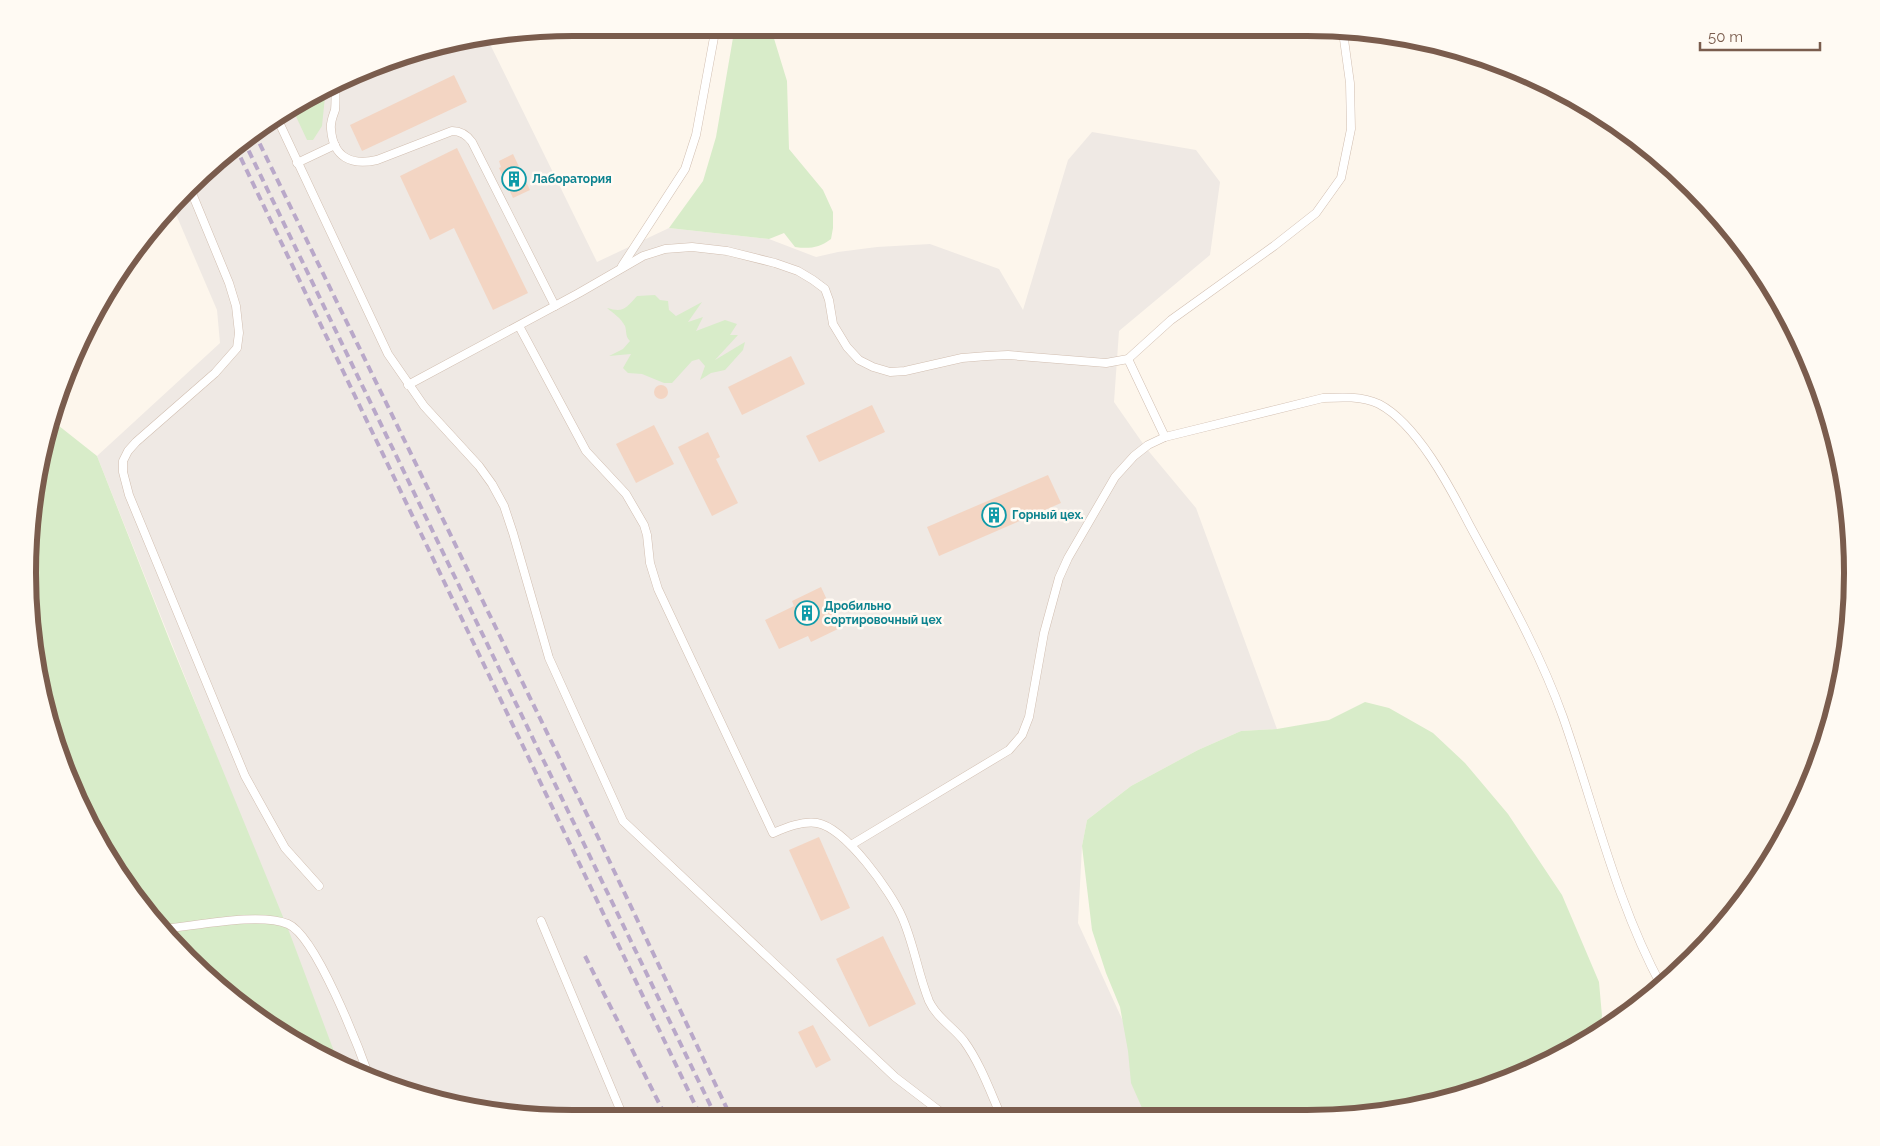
<svg xmlns="http://www.w3.org/2000/svg" width="1880" height="1146" font-family="Raleway,sans-serif">
<style>
.industrial{fill:#efe9e4}
.green{fill:#d8ecc9}
.building{fill:#f3d5c3}
.lines{fill:none;stroke-linecap:round;stroke-linejoin:round}
.service-casing{stroke:#d1beb0;stroke-width:9}
.service{stroke:#fff;stroke-width:8}
.rail{stroke:#b9a8c9;stroke-width:4;stroke-dasharray:8 5;stroke-linecap:butt}
.labels{text-anchor:middle;dominant-baseline:central;stroke-width:5;stroke-linejoin:round;paint-order:stroke}
.culture-label{font-size:12px;font-weight:bold;fill:#0d838f;stroke:#fffaf3;text-anchor:start}
.rim{fill:none;stroke:#7a5c4d;stroke-width:6}
</style>
<rect width="100%" height="100%" fill="#fdf6ec"/>
<path class="industrial" d="M486 36 597 262 669 228 769 239 816 257 838 252 877 247 930 244 999 269 1023 310 1068 160 1092 132 1196 150 1220 182 1210 255 1119 331 1114 402 1146 448 1196 508 1277 729 1241 731 1198 750 1131 786 1087 820 1082 846 1078 923 1167 1117 502 1114 365 1077 241 1006 187 959 215 752 97 456 220 343 217 310 172 205 187 187 241 140 331 84 398 56Z"/>
<g class="green">
<path d="M734 32H772L787 81 789 149 823 190 833 212V228L831 239C819 248 809 249 795 247L784 233 769 239 669 228 703 181 716 137Z"/>
<path d="M326 87 322 126 313 140H307L292 108Z"/>
<path d="M655 295 660 300 668 301 669 310 676 316 702 302 688 322 703 317 696 331 725 320 737 324 730 335H738L715 360 745 342 743 350 725 370 711 373 700 380 705 366 699 359 692 361 672 383H664L642 374 628 373 623 368 631 354 609 356 623 349 630 341C625 336 627 332 625 326 621 318 613 313 607 308 624 313 626 308 637 296Z"/>
<path d="M54 409V422L97 456 171 644 290 934 338 1062 241 1006 187 959 120 876 56 748 32 644 28 573 32 502Z"/>
<path d="M1365 702 1389 708 1433 733 1465 763 1508 814 1562 895 1599 982 1602 1016 1597 1033 1579 1046 1482 1090 1343 1117H1146L1131 1083 1128 1051 1120 1007 1106 973 1092 930 1082 846 1087 820 1131 786 1198 750 1241 731 1277 729 1329 720Z"/>
</g>
<g class="building">
<path d="M454 75 467 102 362 151 350 125Z"/>
<path d="M457 148 528 293 493 310 454 228 430 240 400 176Z"/>
<path d="M513 154 530 190 513 198 499 168 501 167 499 161Z"/>
<path d="M791 356 805 384 742 415 728 387Z"/>
<circle cx="661" cy="392" r="7"/>
<path d="M872 405 885 432 819 462 806 436Z"/>
<path d="M654 425 674 464 636 483 616 444Z"/>
<path d="M708 432 720 457 716 459 738 503 712 516 678 447Z"/>
<path d="M1048 475 1061 503 939 556 927 527Z"/>
<path d="M821 587 840 628 811 642 808 636 779 649 765 620 794 606 792 601Z"/>
<path d="M819 837 850 908 821 921 789 850Z"/>
<path d="M883 936 916 1004 869 1027 836 959Z"/>
<path d="M813 1025 831 1060 816 1068 798 1032Z"/>
</g>
<g class="lines">
<g class="service-casing">
<g id="service">
<path d="M336 82C335 91 336 101 335 110 333 116 330 122 331 129 333 157 351 166 377 160L452 131C461 131 467 135 472 142L555 306"/>
<path d="M277 118 388 354 424 406 479 466 492 484 504 506 513 533 549 658 623 821 895 1077 946 1116"/>
<path d="M297 163 335 145"/>
<path d="M189 186 229 283 236 306 239 333 237 348 215 373 136 442 128 451 123 461V472L129 495 245 776 285 848 319 886"/>
<path d="M622 266 685 169 696 135 715 32"/>
<path d="M519 326 586 451 626 494 644 525 647 535 650 563 658 589 773 833C787 827 802 821 817 823 846 828 891 892 902 917 914 944 918 974 929 1001 936 1017 953 1027 964 1041 980 1063 990 1091 1001 1116"/>
<path d="M1128 359 1165 437 1323 398C1342 397 1362 396 1379 404 1417 424 1450 487 1469 524 1503 587 1539 650 1563 717 1595 808 1616 902 1662 987"/>
<path d="M408 385 579 293 643 256 665 249 692 247 727 251 775 263 798 271 813 280 825 289 829 300 833 324 847 347 859 360 873 367 890 372 905 371 962 358 987 356 1008 355 1106 363 1128 359 1171 320 1274 246 1316 213 1341 178 1351 129 1350 83 1343 32"/>
<path d="M851 845 1009 750 1022 735 1029 717 1044 633 1059 578 1068 558 1115 477 1134 456 1148 445 1165 437"/>
<path d="M541 921 622 1114"/>
<path d="M163 929C196 926 259 912 288 924 316 936 359 1048 370 1079"/>
</g>
</g>
<use href="#service" class="service"/>
<g class="rail">
<path d="M254 132 596 833 730 1115"/>
<path d="M243 139 715 1115"/>
<path d="M235 146 700 1115"/>
<path d="M585 956 665 1115"/>
</g>
</g>
<defs>
<g id="building-ring" transform="scale(1.25)"><circle r="9.5" fill="#fffaf3" stroke="#0f9aa8" stroke-width="1.5"/><path d="M-4-6H4V6H1V3H-1V6H-4ZM-2.5-4.3h1.7v1.8h-1.7ZM.8-4.3h1.7v1.8H.8ZM-2.5-1h1.7V.8h-1.7ZM.8-1h1.7V.8H.8Z" fill="#0f9aa8"/></g>
</defs>
<g fill-rule="evenodd">
<use href="#building-ring" x="514" y="179"/>
<use href="#building-ring" x="994" y="515"/>
<use href="#building-ring" x="807" y="613"/>
</g>
<g class="labels">
<g class="culture-label">
<text x="532" y="179">Лаборатория</text>
<text x="1012" y="515">Горный цех.</text>
<text x="824" y="606">Дробильно<tspan x="824" dy="14">сортировочный цех</tspan></text>
</g>
</g>
<path d="M0 0H1880V1146H0ZM573 36H1307A537 537 0 0 1 1844 573V573A537 537 0 0 1 1307 1110H573A537 537 0 0 1 36 573V573A537 537 0 0 1 573 36Z" fill="#fffaf3" fill-rule="evenodd"/>
<path class="rim" d="M573 36H1307A537 537 0 0 1 1844 573V573A537 537 0 0 1 1307 1110H573A537 537 0 0 1 36 573V573A537 537 0 0 1 573 36Z"/>
<path d="M1700 42v8h120v-8" fill="none" stroke="#7a5c4d" stroke-width="2.5"/>
<text x="1708" y="42" font-size="15" fill="#7a5c4d" stroke="#fffaf3" stroke-width="4" paint-order="stroke">50 m</text>
</svg>
